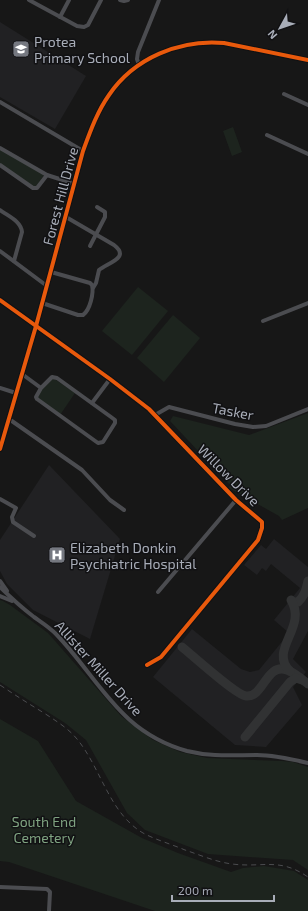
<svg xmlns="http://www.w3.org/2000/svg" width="308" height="911" font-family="'Exo 2',sans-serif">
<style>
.built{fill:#212123}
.green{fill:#1d241e}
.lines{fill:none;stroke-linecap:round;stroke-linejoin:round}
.taxiway{stroke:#313233;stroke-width:9}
.minor{stroke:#4b4c50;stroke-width:4}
.rail{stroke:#4b4c4f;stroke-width:1;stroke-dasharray:5 4;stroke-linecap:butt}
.cycleway-casing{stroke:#111113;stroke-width:6}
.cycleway{stroke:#e8590c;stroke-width:4}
.labels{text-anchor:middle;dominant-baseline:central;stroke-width:3;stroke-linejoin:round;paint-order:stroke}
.poi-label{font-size:14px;fill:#a8adb8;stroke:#111113;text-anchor:start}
.street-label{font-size:14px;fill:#a8adb8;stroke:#111113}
.park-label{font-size:14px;fill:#7fa381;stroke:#111113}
</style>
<rect width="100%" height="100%" fill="#171717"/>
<g class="built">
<path d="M0 22 86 76 55 129 0 97Z"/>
<path d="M49 465 120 539 90 639 33 610 7 584 0 571V540Z"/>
<path d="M274 539 308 567V631L293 659 306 672 293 687 302 705 266 747 235 745 153 677 192 629 241 669 250 672 259 670 289 633 274 620 300 588 271 564 266 571 262 568 257 575 244 565 261 545 266 549Z"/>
</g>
<g class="green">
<path d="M233 127 242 152 232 156 223 131Z"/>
<path d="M0 149 44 175 36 187H33L0 164Z"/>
<path d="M138 287 168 311 132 355 102 331Z"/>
<path d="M173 315 200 338 164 382 137 358Z"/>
<path d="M53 378 75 393 60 415 37 399 41 389Z"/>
<path d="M308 413V508L282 520 279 516 229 488 230 485 170 421 173 416 249 435Z"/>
<path d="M0 600 3 601 10 605 48 633 121 716 153 740 180 752 207 758 282 761 293 762 308 767V870L293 860 208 854 145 830 127 813 86 740 65 723 0 682Z"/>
<path d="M0 719 38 741 76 801 142 838 178 853 231 872 243 868 264 866 294 871 308 880V911H155L9 862 0 861Z"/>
</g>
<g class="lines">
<g class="taxiway">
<path d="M293 602H298C305 595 306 590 308 581"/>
<path d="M182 647C192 655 236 695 246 696 264 698 266 662 287 670 295 673 302 679 308 684"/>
<path d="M290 671C268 650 308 627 291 600"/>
<path d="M245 737 290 682 296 678 302 680"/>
</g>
<g class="minor">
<path d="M29 0 77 26 84 27 88 25 101 0"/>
<path d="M120 0 124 1 128 0"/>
<path d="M60 17 69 0"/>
<path d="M139 65 137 59 138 52 159 0"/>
<path d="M284 94 308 105"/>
<path d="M0 102 83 151"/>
<path d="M267 135 308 154"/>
<path d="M0 148 47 175 75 184"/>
<path d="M0 165 33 188H37L47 175"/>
<path d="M0 210C8 216 21 221 22 232L14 261"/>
<path d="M66 217 114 245C131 258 107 263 99 270L96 283 93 288"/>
<path d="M90 246 105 217V212L97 207"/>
<path d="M0 251 47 286"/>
<path d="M0 300 110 379 149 409 236 500 262 522V528L258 540 161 657 147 665"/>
<path d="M42 303 78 315H83C90 310 94 293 92 285L90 283 51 272"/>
<path d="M263 321 308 303"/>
<path d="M22 374 41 388 52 377 57 378 111 417 115 420V423L103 442 98 443 37 399 36 397 41 388"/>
<path d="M0 388 16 393"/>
<path d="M92 403 110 379"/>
<path d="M155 415 169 407 235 424 253 427 266 426 308 409"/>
<path d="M9 419 82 470 110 500 124 510"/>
<path d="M0 449 36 326 83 151C90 132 97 112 109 95 134 58 180 39 224 43L308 60"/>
<path d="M0 499 16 508 12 517 13 522 34 536"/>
<path d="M0 581 7 591"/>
<path d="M0 587C11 598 22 608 34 617 41 622 49 627 56 634 100 680 119 732 187 751 211 757 233 755 257 755 274 755 291 759 308 763"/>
<path d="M158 592 236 500"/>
<path d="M0 596 12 601"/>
<path d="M0 887 47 889 50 892 49 911"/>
</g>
<path class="rail" d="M0 685C15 695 29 704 44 713 56 721 68 728 77 739 101 768 109 813 143 833 156 840 171 844 185 850 200 855 216 862 232 864 263 868 279 857 308 877"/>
<g class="cycleway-casing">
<g id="cycleway">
<path d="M0 300 110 379 149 409 236 500 262 522V528L258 540 161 657 147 665"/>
<path d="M0 449 36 326 83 151C90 132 97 112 109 95 134 58 180 39 224 43L308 60"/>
</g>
</g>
<use href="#cycleway" class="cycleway"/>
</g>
<defs>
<g id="school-square" transform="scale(0.9)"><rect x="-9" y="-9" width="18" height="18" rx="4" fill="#757880" stroke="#111113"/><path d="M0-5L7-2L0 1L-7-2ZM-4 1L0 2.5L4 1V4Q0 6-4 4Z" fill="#fff"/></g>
<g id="hospital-square" transform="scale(0.9)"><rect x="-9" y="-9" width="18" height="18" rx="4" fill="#757880" stroke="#111113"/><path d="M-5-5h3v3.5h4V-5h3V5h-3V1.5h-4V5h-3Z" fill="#fff"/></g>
</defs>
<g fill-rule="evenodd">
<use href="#school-square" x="21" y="49"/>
<use href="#hospital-square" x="57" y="555"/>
</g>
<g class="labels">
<g class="poi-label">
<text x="34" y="41">Protea<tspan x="34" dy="16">Primary School</tspan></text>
<text x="70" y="547">Elizabeth Donkin<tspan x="70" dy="16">Psychiatric Hospital</tspan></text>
</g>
<g class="street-label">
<text transform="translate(60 196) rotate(-75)">Forest Hill Drive</text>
<text transform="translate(233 411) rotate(11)">Tasker</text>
<text transform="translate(229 475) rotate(45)">Willow Drive</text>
<text transform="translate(99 668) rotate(48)">Allister Miller Drive</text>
</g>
<g class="park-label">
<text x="44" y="821">South End<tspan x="44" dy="16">Cemetery</tspan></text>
</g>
</g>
<g transform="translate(280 28) rotate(230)" stroke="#111113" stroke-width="3" paint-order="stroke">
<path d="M0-3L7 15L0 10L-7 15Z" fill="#a8adb8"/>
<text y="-6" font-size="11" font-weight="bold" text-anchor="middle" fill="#a8adb8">N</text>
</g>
<path d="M172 895v6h102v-6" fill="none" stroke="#a8adb8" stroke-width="2"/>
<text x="178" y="895" font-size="12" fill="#a8adb8" stroke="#111113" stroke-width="3" paint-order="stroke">200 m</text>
</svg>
